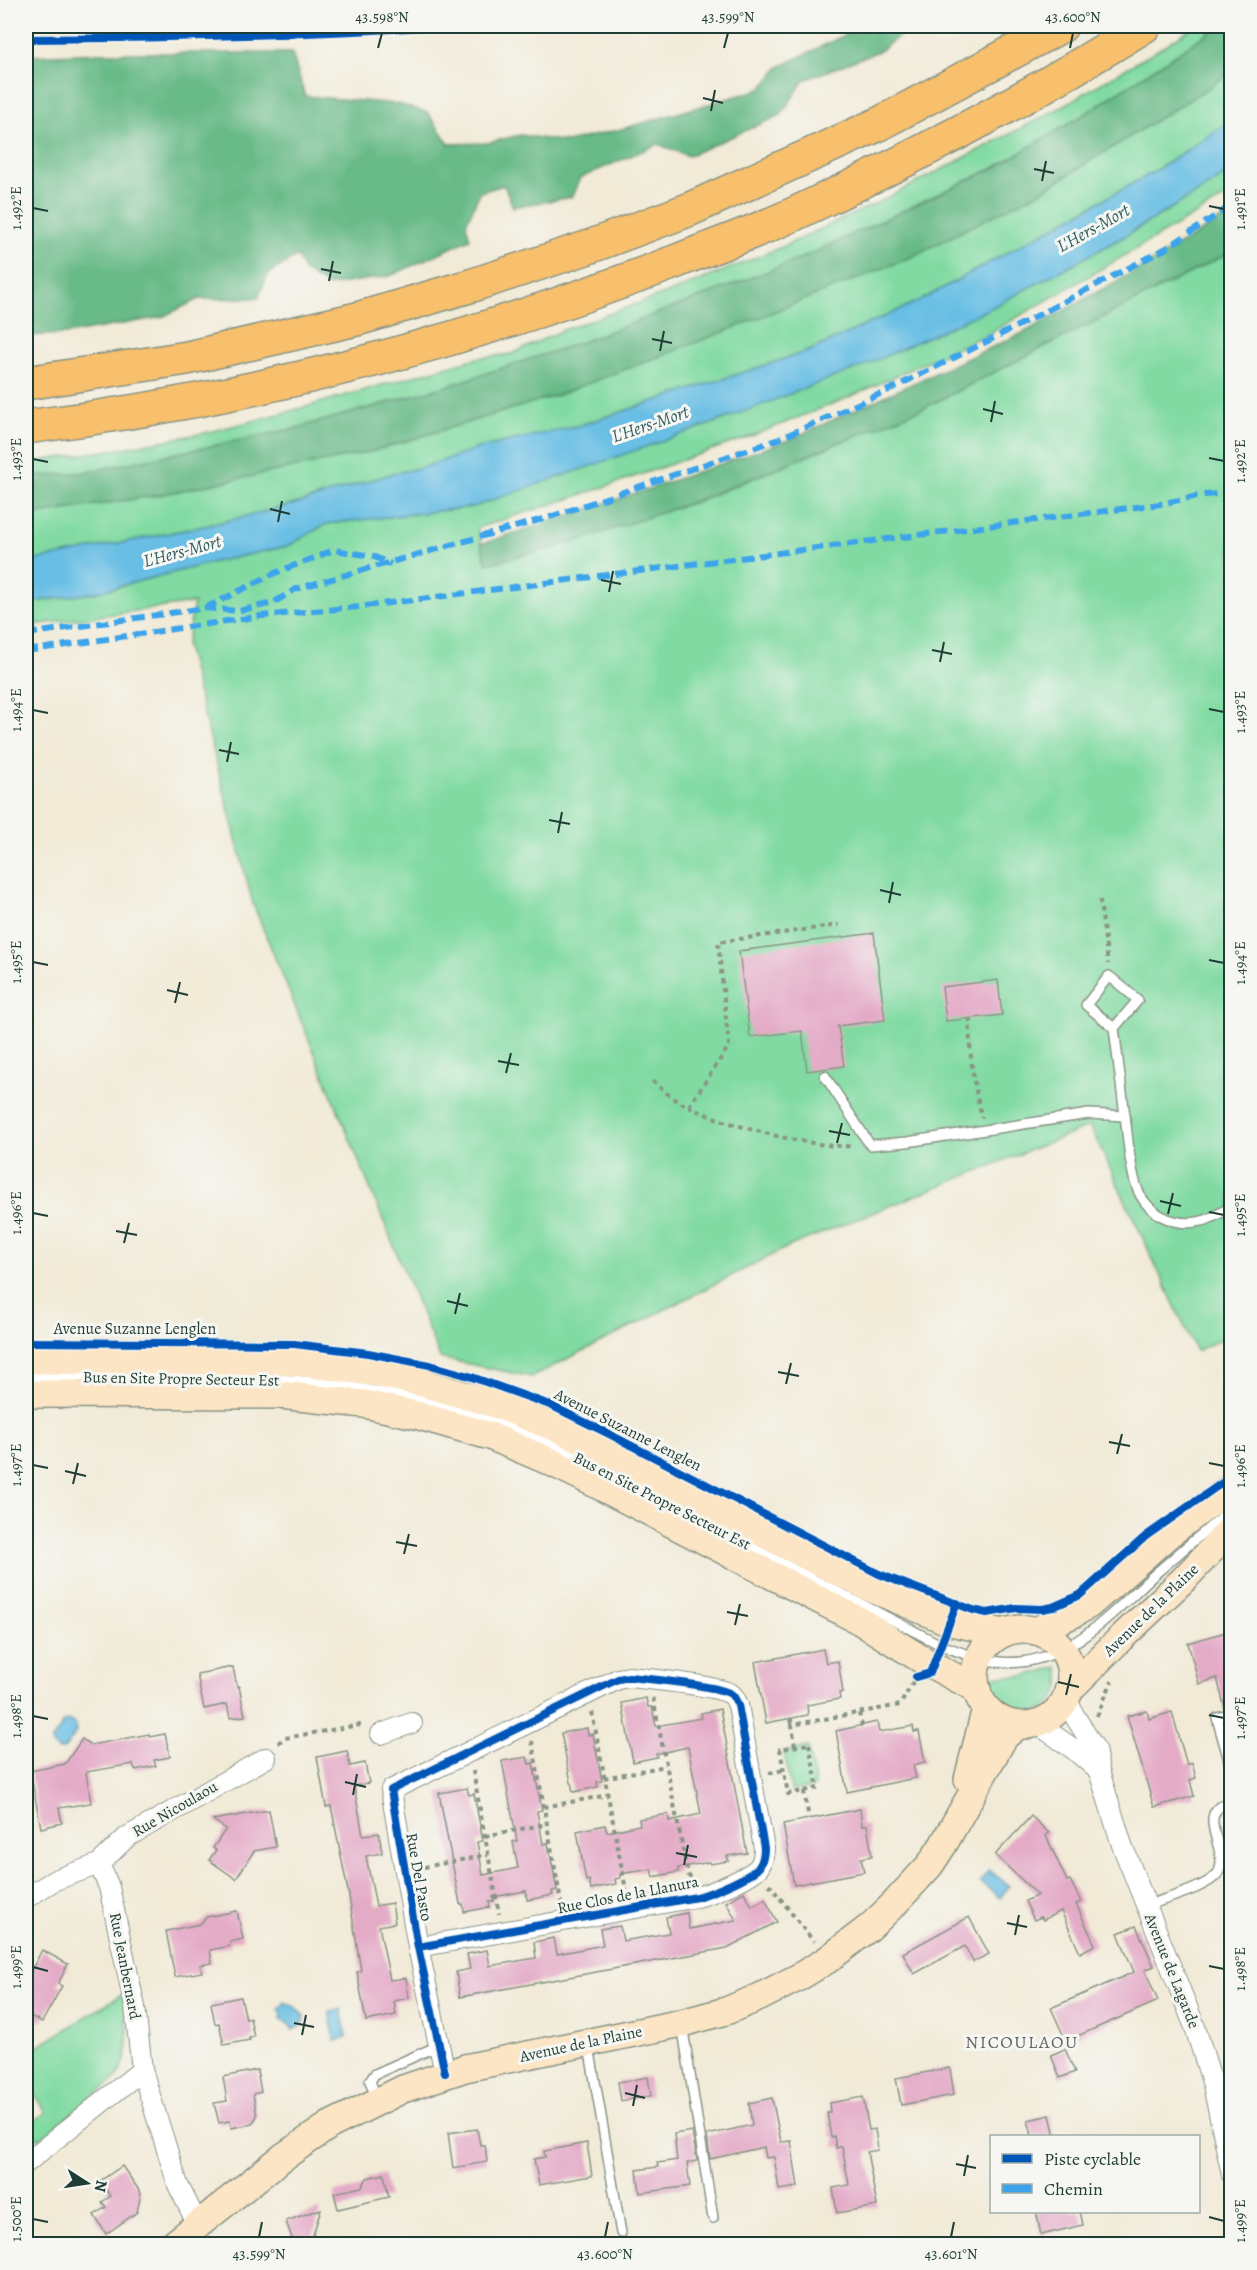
<svg xmlns="http://www.w3.org/2000/svg" width="1257" height="2270" font-family="Alegreya,serif">
<style>
.green{fill:#80daa1;stroke:#508c6a;stroke-width:1.5}
.forest{fill:#68ba87;stroke:#447c5e;stroke-width:1.5}
.water{fill:#67bee4;stroke:#437e8c;stroke-width:1.5}
.building{fill:#e4abc7}
.lines{fill:none;stroke-linecap:round;stroke-linejoin:round}
.lane-casing{stroke:#889486;stroke-width:12}
.street-casing{stroke:#889486;stroke-width:22}
.secondary-casing{stroke:#889486;stroke-width:30}
.highway-casing{stroke:#889486;stroke-width:36}
.path{stroke:#889486;stroke-width:4;stroke-dasharray:4.5 4.5;stroke-linecap:butt}
.lane{stroke:#fff;stroke-width:9}
.street{stroke:#fff;stroke-width:20}
.secondary{stroke:#fce5c4;stroke-width:27}
.highway{stroke:#f8bf6c;stroke-width:33}
.quiet{stroke:#3da4eb;stroke-width:6;stroke-dasharray:12 6;stroke-linecap:butt}
.cycleway-casing{stroke:#f6f6f2;stroke-width:11}
.cycleway{stroke:#0057b8;stroke-width:8}
.ticks{fill:none;stroke:#1f3d34;stroke-width:2}
.labels{text-anchor:middle;dominant-baseline:central;stroke-width:6;stroke-linejoin:round;paint-order:stroke}
.street-label{font-size:16px;fill:#1f3d34;stroke:#f6f6f2}
.water-label{font-size:18px;font-style:italic;fill:#315d60;stroke:#f6f6f2}
.neighbourhood-label{font-size:18px;letter-spacing:1.5px;fill:#646467;stroke:#f6f6f2}
.neatline{fill:none;stroke:#1f3d34;stroke-width:2}
.ticks-label{font-size:15px;text-anchor:middle;fill:#1f3d34}
</style>
<rect width="100%" height="100%" fill="#f6f6f2"/>
<filter id="ink" filterUnits="userSpaceOnUse"><feTurbulence type="fractalNoise" baseFrequency=".0167" numOctaves="2"/><feDisplacementMap in="SourceGraphic" scale="12" xChannelSelector="R" yChannelSelector="G"/><feConvolveMatrix kernelMatrix="1 2 1 2 8 2 1 2 1" color-interpolation-filters="sRGB"/></filter>
<filter id="wash" filterUnits="userSpaceOnUse"><feTurbulence type="fractalNoise" baseFrequency=".008" numOctaves="4" result="noise"/><feDisplacementMap in="SourceGraphic" scale="24" xChannelSelector="R" yChannelSelector="G"/><feGaussianBlur stdDeviation="1.35" result="paint"/><feColorMatrix in="noise" values="0 0 0 0 0 0 0 0 0 0 0 0 0 0 0 0 0 1.4 0 .05"/><feComposite in="paint" operator="in"/></filter>
<g filter="url(#wash)">
<rect width="100%" height="100%" fill="#f1ead7"/>
<g class="green">
<path d="M1195 26H1219L1085 114 996 167 800 259 585 341 444 387 293 429 81 473 26 477V463L124 448 209 432 280 414 477 358 512 354 563 330 679 289 784 246 879 202 1056 110 1159 49Z"/>
<path d="M1231 70V121L1152 173 923 299 809 351 581 425 479 448 425 467 391 474 299 503 214 524 26 562V516L159 495 370 452 558 395 911 257 1040 192 1215 84Z"/>
<path d="M1231 172V194L990 333 845 399 749 437 593 491 477 528 487 563 696 502 926 407 1231 252V1334L1196 1351 1090 1126 792 1245 532 1377 440 1358 253 904 186 645 194 603 26 626V603L93 593 218 561 288 546 326 524 473 507 991 308 1125 236Z"/>
<path d="M1058 1667C1076 1717 987 1738 987 1676H1024Z"/>
<path d="M808 1747 816 1787 791 1791 784 1752Z"/>
<path d="M123 1994C127 2025 135 2050 116 2078L42 2137 33 2140 26 2137V2128L46 2112 26 2079V2054Z"/>
</g>
<g class="forest">
<path d="M863 26H913L879 51 804 80 781 115 688 156 658 144 580 178 572 197 513 207 504 185 480 192 466 224 470 239 390 276 328 286 304 271 297 256 268 274 258 298 199 299 162 317 67 334 26 336V56L103 53H292L305 96 398 104 428 113 449 144 487 143 520 135 567 142 622 129 761 89 779 67Z"/>
<path d="M1219 26H1231V70L1215 84 1040 192 911 257 726 331 558 395 370 452 159 495 26 516V477L81 473 293 429 444 387 585 341 800 259 996 167 1085 114Z"/>
<path d="M1231 213V252L926 407 696 501 571 543 487 564 481 544 660 485 791 439 1023 333 1148 264Z"/>
</g>
<g class="water">
<path d="M1231 121V172L1125 236 991 308 866 365 714 423 473 507 326 524 288 546 218 561 93 593 26 603V562L214 524 299 503 391 474 425 467 479 448 581 425 809 351 923 299 1152 173Z"/>
<path d="M70 1721 76 1725 77 1731 64 1749 59 1750 53 1746 52 1740 64 1722Z"/>
<path d="M989 1870 1009 1886 1000 1898 980 1882Z"/>
<path d="M285 2002 295 2007 304 2016C306 2025 299 2027 292 2030L290 2025 281 2020 282 2014 279 2009Z"/>
<path d="M341 2009 347 2038 335 2041 329 2011Z"/>
</g>
<g id="blocks">
<g class="building">
<path d="M874 933 885 1020 838 1026 844 1066 807 1071 802 1031 750 1037 739 951Z"/>
<path d="M998 980 1002 1015 946 1021 942 987Z"/>
<path d="M1232 1630V1707L1225 1709 1217 1678 1199 1684 1188 1643Z"/>
<path d="M823 1649 826 1663 838 1661 843 1692 839 1693 840 1699 807 1705 808 1715 766 1723 755 1662Z"/>
<path d="M233 1667 237 1687 239 1686 245 1716 230 1718 227 1704 204 1709 197 1674Z"/>
<path d="M646 1698 648 1707H652L656 1726 702 1718 701 1713 720 1709 747 1853 727 1856 729 1861 710 1864 709 1862 678 1868V1872L653 1877 651 1869 620 1874V1878L615 1879 616 1884 591 1889 589 1880 586 1881 577 1831 605 1825 607 1832 640 1825 639 1819 668 1814 669 1821 701 1814 688 1747 656 1754 657 1757 633 1762 622 1703Z"/>
<path d="M1147 1711 1149 1719 1172 1712 1187 1765 1192 1763 1196 1778 1190 1780 1194 1796 1154 1807 1127 1716Z"/>
<path d="M877 1722 879 1732 913 1726 914 1732 919 1731 925 1762 913 1765 916 1778 847 1792 836 1731Z"/>
<path d="M587 1728 588 1735 593 1734 602 1781 597 1782 598 1787 573 1792 561 1733Z"/>
<path d="M149 1734 150 1737 165 1734 170 1757 154 1760 156 1766 135 1770 133 1764 86 1772 91 1803 59 1808 62 1823 41 1828 30 1771 65 1764 82 1739 91 1745Z"/>
<path d="M347 1751 350 1766 365 1763 369 1783 354 1786 363 1835 379 1833 382 1853 366 1856 376 1906 392 1903 395 1923 379 1926 390 1980 406 1978 409 1998 394 2001 396 2015 366 2021 357 1972 361 1971 349 1896 331 1806 326 1807 317 1757Z"/>
<path d="M527 1757 529 1764 533 1763 542 1810 537 1811 543 1844 548 1843 557 1890 552 1891 553 1895 527 1900 526 1891 493 1897 494 1901 489 1902 490 1907 464 1912 463 1904H460L439 1793 467 1788 469 1795 474 1794 483 1841 477 1842 483 1875 518 1868 513 1842 517 1841 502 1761Z"/>
<path d="M860 1809 862 1826 867 1825 872 1856 861 1858 864 1872 794 1885 783 1824Z"/>
<path d="M269 1810 276 1847 254 1851 236 1879 209 1860 216 1850 213 1848 226 1829 213 1820Z"/>
<path d="M1031 1816 1049 1833 1046 1836 1067 1881 1070 1880 1081 1902 1076 1904 1095 1945 1080 1953 1061 1911 1043 1920 1041 1917 1034 1920 1025 1901 1038 1895 995 1855Z"/>
<path d="M744 1892 752 1906 765 1899 777 1922 727 1948 460 1997 456 1972 470 1969 467 1954 487 1950 490 1966 536 1958 534 1942 554 1938 557 1954 603 1945 600 1929 620 1926 623 1941 669 1933 666 1917 687 1913 689 1929 736 1920 726 1902Z"/>
<path d="M237 1911 243 1939 230 1942V1946L210 1950 212 1963 200 1965 202 1972 175 1977 166 1931 200 1924 207 1917Z"/>
<path d="M969 1917 989 1954 973 1962 965 1946 914 1974 903 1953Z"/>
<path d="M1136 1926 1154 1966 1145 1970 1158 2001 1066 2041 1051 2008 1134 1972 1118 1933Z"/>
<path d="M42 1950 68 1964 58 1984 62 1986 42 2022 26 2014V1969L31 1971Z"/>
<path d="M241 1997 246 2019 250 2018 254 2037 249 2038 250 2040 224 2045 219 2023 215 2024 211 2003Z"/>
<path d="M1065 2049 1075 2072 1060 2078 1051 2055Z"/>
<path d="M950 2068 954 2095 901 2105 896 2078Z"/>
<path d="M257 2070 261 2092 253 2094 257 2116 252 2124 231 2128 230 2121 219 2123 214 2103 227 2101 223 2077Z"/>
<path d="M648 2077 651 2096 621 2101 618 2082Z"/>
<path d="M863 2097 869 2130 875 2129 878 2150 867 2152 877 2206 837 2213 833 2188 849 2185 842 2146 836 2148 834 2136 831 2137 827 2112H830L829 2103Z"/>
<path d="M772 2098 781 2142 791 2141 798 2187 779 2190 774 2157 766 2158 764 2147 710 2159 707 2135 752 2125 749 2103Z"/>
<path d="M1050 2115 1055 2136H1032L1028 2120Z"/>
<path d="M477 2129 480 2145H485L487 2162 453 2168 448 2133Z"/>
<path d="M692 2131 697 2161 687 2163 690 2186 640 2193 637 2170 658 2167 657 2163 677 2160 674 2134Z"/>
<path d="M587 2143 592 2176 539 2185 534 2159 545 2157 544 2151Z"/>
<path d="M122 2166 141 2193 137 2212 106 2234 94 2215 106 2207 102 2202 111 2196 100 2181Z"/>
<path d="M384 2174 389 2197 338 2209 334 2193 362 2187 367 2178Z"/>
<path d="M321 2209 313 2235 319 2244H294L286 2221Z"/>
<path d="M1036 2211H1080L1083 2225 1041 2235Z"/>
</g>
</g>
</g>
<g filter="url(#ink)">
<use href="#blocks" fill-opacity="0" stroke="#889486" stroke-width="1.5"/>
<g class="lines">
<g class="lane-casing">
<g id="lane">
<path d="M1109 976 1138 1000 1114 1028 1086 1005Z"/>
<path d="M1114 1028 1125 1116"/>
<path d="M825 1076 870 1145 907 1142 1089 1114 1125 1116C1128 1138 1129 1163 1136 1185 1145 1213 1174 1228 1202 1221 1212 1219 1222 1211 1232 1207"/>
<path d="M26 1377 280 1379C352 1384 422 1398 491 1420 513 1427 534 1437 555 1446L941 1645C967 1655 992 1665 1020 1662 1075 1657 1116 1609 1155 1574 1180 1552 1206 1530 1232 1509"/>
<path d="M1232 1714 1217 1718 1232 1771"/>
<path d="M1146 1906C1163 1899 1208 1888 1218 1873 1232 1851 1190 1812 1232 1801"/>
<path d="M682 2024 713 2218"/>
<path d="M589 2046 621 2233"/>
<path d="M377 2100 370 2081 375 2074 440 2045"/>
</g>
</g>
<g class="street-casing">
<g id="street">
<path d="M1066 1697 1074 1715 1095 1749 1099 1771 1122 1845 1195 2027 1213 2085 1232 2175"/>
<path d="M1036 1723 1072 1748 1099 1771"/>
<path d="M381 1734 412 1723"/>
<path d="M99 1864 109 1887 135 2007 142 2070 178 2185 193 2215V2237"/>
<path d="M26 1898 55 1880 99 1864 127 1837 266 1758"/>
<path d="M418 1947 697 1897C712 1893 749 1878 759 1867 763 1861 764 1855 764 1848L738 1705C736 1701 735 1697 731 1694 716 1685 649 1679 629 1677L618 1679 391 1790 418 1947 445 2073"/>
<path d="M26 2163 142 2070"/>
</g>
</g>
<g class="secondary-casing">
<g id="secondary">
<path d="M26 1360 297 1362 372 1372 423 1383 498 1405 561 1430 868 1587 950 1622 1004 1633"/>
<path d="M26 1394 280 1395 364 1404 416 1415 490 1436 551 1462 590 1481 860 1621 921 1659 977 1689"/>
<circle cx="1023" cy="1677" r="48"/>
<path d="M1035 1631 1073 1614 1090 1604 1169 1534 1232 1487"/>
<path d="M1068 1691 1121 1638 1185 1578 1232 1528"/>
<path d="M968 1779 986 1708"/>
<path d="M174 2244 283 2157 330 2125 403 2089 465 2068 682 2023 726 2011 760 1997 799 1977 827 1960 870 1927 894 1904 930 1865 943 1845 1004 1737 1018 1725"/>
</g>
</g>
<g class="highway-casing">
<g id="highway">
<path d="M26 383 187 358 357 319 473 285 586 248 688 210 877 125 1061 26"/>
<path d="M26 427C248 400 468 342 677 261 716 245 756 232 794 214 915 158 1032 96 1144 26"/>
</g>
</g>
<g class="path">
<path d="M159 38V26"/>
<path d="M1100 900 1108 964"/>
<path d="M970 1018C968 1050 974 1087 982 1118"/>
<path d="M652 1081C660 1087 667 1094 674 1099 711 1122 811 1149 854 1146"/>
<path d="M689 1106 729 1046 718 942 839 925"/>
<path d="M653 1698 688 1875 691 1878"/>
<path d="M592 1712 626 1890"/>
<path d="M859 1713 862 1726"/>
<path d="M1097 1716 1112 1681"/>
<path d="M791 1719 792 1725"/>
<path d="M532 1741 561 1902"/>
<path d="M278 1743 285 1738 359 1725 364 1727"/>
<path d="M809 1744 818 1788 788 1794 780 1749Z"/>
<path d="M795 1746 792 1725 900 1705 915 1679"/>
<path d="M473 1771 499 1914"/>
<path d="M769 1773 784 1770"/>
<path d="M604 1778 666 1766"/>
<path d="M804 1791 809 1819"/>
<path d="M544 1807 608 1795"/>
<path d="M485 1836 547 1824"/>
<path d="M424 1867 488 1855"/>
<path d="M769 1884 814 1942"/>
</g>
<use href="#lane" class="lane"/>
<use href="#street" class="street"/>
<use href="#secondary" class="secondary"/>
<use href="#highway" class="highway"/>
<g class="quiet">
<path d="M205 608 275 573 334 550 372 556 391 564"/>
<path d="M26 634 205 608 238 611 273 603 296 589 550 517 779 439 891 389 996 337 1167 248 1232 205"/>
<path d="M26 651 261 616 358 607 1160 504 1203 495 1232 493"/>
</g>
<g class="cycleway-casing">
<g id="cycleway">
<path d="M26 39C165 38 303 35 442 26"/>
<path d="M26 1342 294 1344 368 1353 430 1365 469 1376 550 1405 611 1435 879 1574 973 1610 987 1613 1016 1608 1042 1609 1053 1607 1080 1595 1146 1536 1232 1476"/>
<path d="M916 1677 930 1673 957 1603"/>
<path d="M418 1947 697 1897C712 1893 749 1878 759 1867 763 1861 764 1855 764 1848L738 1705C736 1701 735 1697 731 1694 716 1685 649 1679 629 1677L618 1679 391 1790 418 1947 445 2073"/>
</g>
</g>
<use href="#cycleway" class="cycleway"/>
</g>
</g>
<path class="ticks" d="M378 48 382 33M724 48 728 33M1070 48 1073 33M703 98 723 103M711 111 715 90M1034 169 1054 173M1042 181 1046 161M1209 206 1224 209M33 208 48 211M321 269 341 273M329 281 333 261M652 339 672 343M660 351 664 331M983 409 1003 414M991 422 995 401M1209 458 1224 461M33 459 48 462M270 509 290 514M278 522 282 501M601 580 621 584M609 592 613 571M932 650 952 654M940 662 944 642M1209 709 1224 712M33 710 48 713M219 750 239 754M227 762 231 742M549 820 570 824M558 833 562 812M880 890 901 895M889 903 893 882M1209 960 1224 963M33 962 48 965M167 990 188 995M175 1003 180 982M498 1061 519 1065M506 1073 511 1053M829 1131 850 1135M837 1143 842 1123M1160 1201 1181 1206M1209 1212 1224 1215M33 1213 48 1216M1168 1214 1173 1193M116 1231 137 1235M124 1243 129 1223M447 1301 468 1306M455 1314 460 1293M778 1372 799 1376M786 1384 791 1363M1109 1442 1130 1446M1117 1454 1122 1434M1209 1463 1224 1466M33 1465 48 1468M65 1471 86 1476M73 1484 78 1463M396 1542 417 1546M404 1554 409 1534M727 1612 748 1616M735 1625 740 1604M1058 1682 1079 1687M1066 1695 1071 1674M1209 1715 1224 1718M33 1716 48 1719M345 1782 366 1787M353 1795 357 1774M676 1853 697 1857M684 1865 688 1845M1007 1923 1027 1927M1015 1935 1019 1915M1209 1966 1224 1969M33 1967 48 1971M294 2023 314 2027M302 2035 306 2015M625 2093 645 2098M633 2106 637 2085M956 2164 976 2168M964 2176 968 2155M1209 2217 1224 2221M33 2219 48 2222M259 2237 262 2222M605 2237 608 2222M951 2237 954 2222"/>
<g class="labels">
<g class="street-label">
<text x="135" y="1329">Avenue Suzanne Lenglen</text>
<text transform="translate(181 1379) rotate(1)">Bus en Site Propre Secteur Est</text>
<text transform="translate(628 1430) rotate(27)">Avenue Suzanne Lenglen</text>
<text transform="translate(662 1501) rotate(27)">Bus en Site Propre Secteur Est</text>
<text transform="translate(1151 1610) rotate(-44)">Avenue de la Plaine</text>
<text transform="translate(175 1809) rotate(-30)">Rue Nicoulaou</text>
<text transform="translate(419 1877) rotate(80)">Rue Del Pasto</text>
<text transform="translate(628 1895) rotate(-11)">Rue Clos de la Llanura</text>
<text transform="translate(125 1966) rotate(79)">Rue Jeanbernard</text>
<text transform="translate(1172 1971) rotate(68)">Avenue de Lagarde</text>
<text transform="translate(581 2044) rotate(-12)">Avenue de la Plaine</text>
</g>
<g class="water-label">
<text transform="translate(1093 228) rotate(-29)">L'Hers-Mort</text>
<text transform="translate(650 424) rotate(-19)">L'Hers-Mort</text>
<text transform="translate(182 551) rotate(-15)">L'Hers-Mort</text>
</g>
<g class="neighbourhood-label">
<text x="1022" y="2042">NICOULAOU</text>
</g>
</g>
<rect width="1257" height="2270" fill="none" stroke="#f6f6f2" stroke-width="66"/>
<rect x="990" y="2135" width="210" height="78" fill="#f6f6f2" stroke="#a0aca6" stroke-width="1.5"/>
<rect x="1002" y="2154" width="30" height="9" fill="#0057b8" stroke="#a0aca6" stroke-width="1.5"/>
<text x="1044" y="2165" font-size="18" fill="#1f3d34">Piste cyclable</text>
<rect x="1002" y="2184" width="30" height="9" fill="#3da4eb" stroke="#a0aca6" stroke-width="1.5"/>
<text x="1044" y="2195" font-size="18" fill="#1f3d34">Chemin</text>
<g transform="translate(87 2183) rotate(102)" stroke="#f6f6f2" stroke-width="4.5" paint-order="stroke">
<path d="M0-4.5L10 22L0 15L-10 22Z" fill="#1f3d34"/>
<text y="-9" font-size="16" font-weight="bold" text-anchor="middle" fill="#1f3d34">N</text>
</g>
<rect x="33" y="33" width="1191" height="2204" class="neatline"/>
<g class="ticks-label">
<text x="382" y="22">43.598°N</text>
<text x="728" y="22">43.599°N</text>
<text x="1073" y="22">43.600°N</text>
<text transform="translate(16 208) rotate(-90)" y="5">1.492°E</text>
<text transform="translate(1240 209) rotate(-90)" y="5">1.491°E</text>
<text transform="translate(16 459) rotate(-90)" y="5">1.493°E</text>
<text transform="translate(1240 461) rotate(-90)" y="5">1.492°E</text>
<text transform="translate(16 710) rotate(-90)" y="5">1.494°E</text>
<text transform="translate(1240 712) rotate(-90)" y="5">1.493°E</text>
<text transform="translate(16 962) rotate(-90)" y="5">1.495°E</text>
<text transform="translate(1240 963) rotate(-90)" y="5">1.494°E</text>
<text transform="translate(16 1213) rotate(-90)" y="5">1.496°E</text>
<text transform="translate(1240 1215) rotate(-90)" y="5">1.495°E</text>
<text transform="translate(16 1465) rotate(-90)" y="5">1.497°E</text>
<text transform="translate(1240 1466) rotate(-90)" y="5">1.496°E</text>
<text transform="translate(16 1716) rotate(-90)" y="5">1.498°E</text>
<text transform="translate(1240 1718) rotate(-90)" y="5">1.497°E</text>
<text transform="translate(16 1967) rotate(-90)" y="5">1.499°E</text>
<text transform="translate(1240 1969) rotate(-90)" y="5">1.498°E</text>
<text transform="translate(16 2219) rotate(-90)" y="5">1.500°E</text>
<text transform="translate(1240 2221) rotate(-90)" y="5">1.499°E</text>
<text x="259" y="2259">43.599°N</text>
<text x="605" y="2259">43.600°N</text>
<text x="951" y="2259">43.601°N</text>
</g>
</svg>
